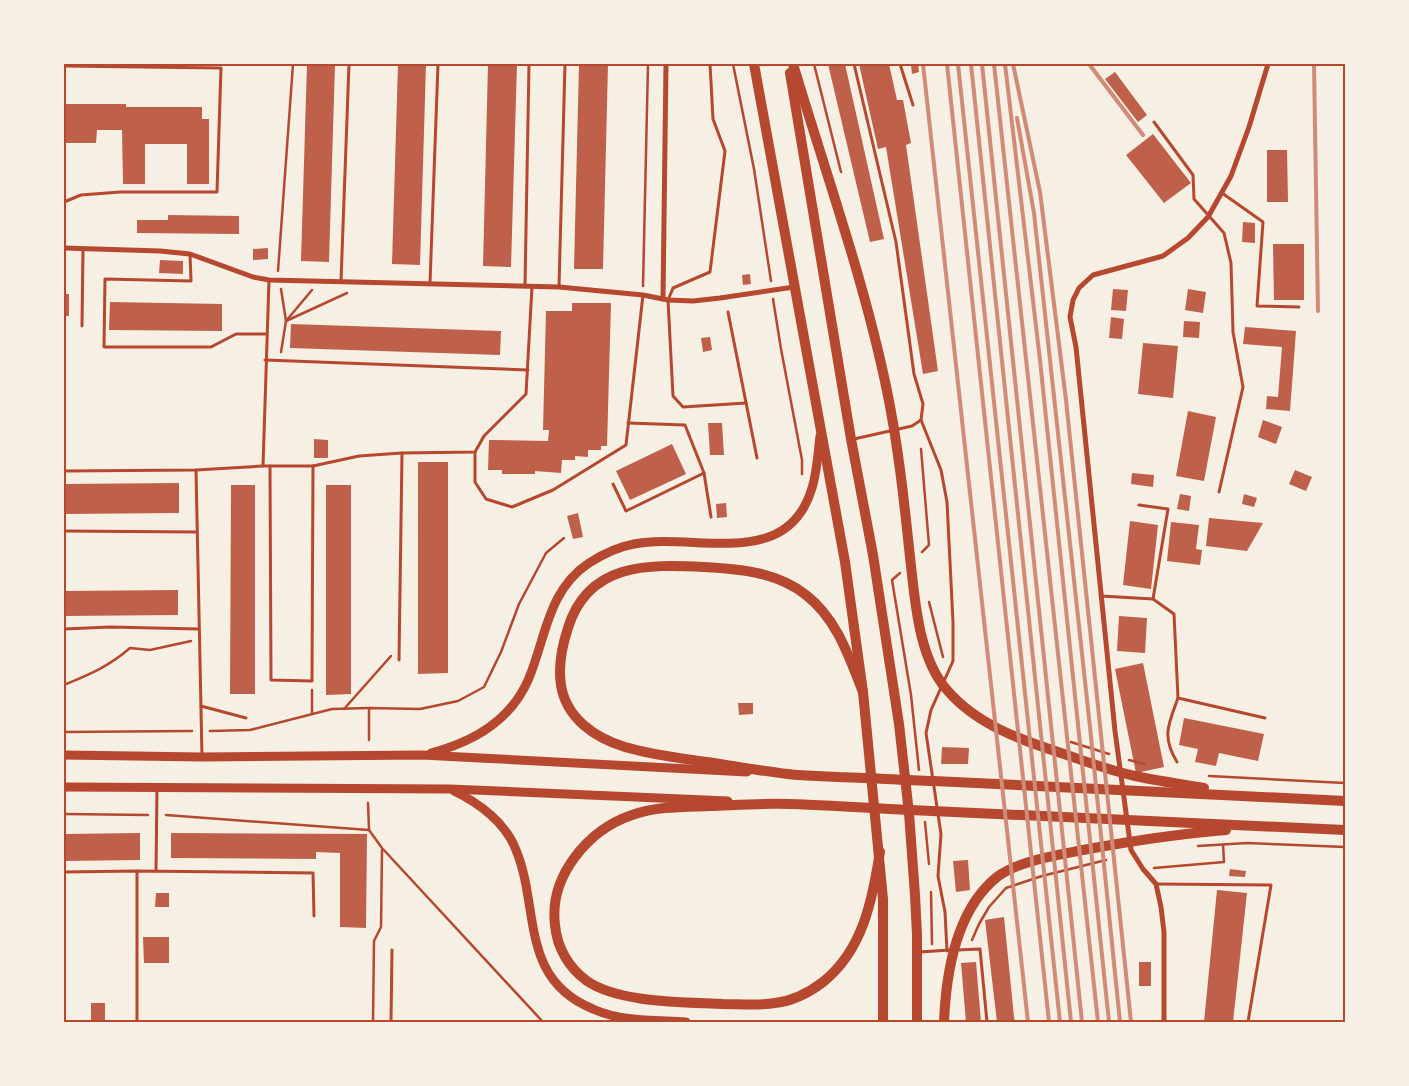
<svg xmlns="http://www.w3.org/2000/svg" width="1409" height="1086" font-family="Barlow,sans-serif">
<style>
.building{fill:#bf614a}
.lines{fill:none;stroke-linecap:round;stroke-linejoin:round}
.path{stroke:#b5482f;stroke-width:2.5}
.service{stroke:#b5482f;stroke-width:3}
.minor{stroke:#b5482f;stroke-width:5}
.secondary{stroke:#b5482f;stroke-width:9}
.primary{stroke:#b5482f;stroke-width:10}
.rail{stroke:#cf8b77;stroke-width:4}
.neatline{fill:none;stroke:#b5482f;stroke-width:2}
</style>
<rect width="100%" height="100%" fill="#f6efe4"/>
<g class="building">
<path d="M307 64H335L329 262 301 261Z"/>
<path d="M398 64H426L420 265 392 264Z"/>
<path d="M488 64H517L511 267 483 266Z"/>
<path d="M579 64H608L603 269H574Z"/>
<path d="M828 64H845L884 239 870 242Z"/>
<path d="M859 64H889L897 100H903L911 143 906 145 938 371 923 374 886 147 878 149Z"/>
<path d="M911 64H918L919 72 912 74Z"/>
<path d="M1115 72 1147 115 1138 122 1105 79Z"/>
<path d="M64 104H126V107H202V119H209V184H187V144H145V184H123L122 130H97L96 143H64Z"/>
<path d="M1153 134 1191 183 1164 203 1126 155Z"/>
<path d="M1267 150H1287L1288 202H1267Z"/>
<path d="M168 215 239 216V234L137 233V220H168Z"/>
<path d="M1243 222 1255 223V243L1242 242Z"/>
<path d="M1273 244H1304V300H1274Z"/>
<path d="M268 248V259L253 260V249Z"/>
<path d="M160 260 183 261V274L159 273Z"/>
<path d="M750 274 751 284 743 285 742 275Z"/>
<path d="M1113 289 1128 290 1126 311 1111 310Z"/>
<path d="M1188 289 1206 292 1203 313 1185 310Z"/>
<rect x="64" y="294" width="5" height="22"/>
<path d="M110 302 222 304V331L109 330Z"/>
<path d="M572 303H611L607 446H601V450H588V457L575 456V460H562L561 473 535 471V474H502V470H488L489 440 548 441 549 430H543L546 311H572Z"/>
<path d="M1111 317 1124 319 1122 339 1109 338Z"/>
<path d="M1184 321 1200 322 1199 338 1183 337Z"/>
<path d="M291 324 501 331 500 355 290 348Z"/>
<path d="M1245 327 1296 331 1290 411 1266 409 1267 396 1278 397 1282 347 1243 344Z"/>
<path d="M710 337 712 350 703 352 701 338Z"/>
<path d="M1143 343 1178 346 1173 398 1138 394Z"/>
<path d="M1188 411 1216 417 1204 481 1176 476Z"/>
<path d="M1263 420 1282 427 1276 444 1258 437Z"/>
<path d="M708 423H722L724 455H710Z"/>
<path d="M314 439 328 440V458H314Z"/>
<path d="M672 444 686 474 630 500 616 471Z"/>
<path d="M418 462H448V673L418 674Z"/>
<path d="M1295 470 1312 477 1306 491 1289 484Z"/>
<path d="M1132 473 1154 475 1153 487 1131 484Z"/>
<path d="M179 483V513L64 514V484Z"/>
<path d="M231 485H255V694H230Z"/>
<path d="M326 485H351V694L326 695Z"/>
<path d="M1180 494 1191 496 1189 511 1177 509Z"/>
<path d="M1244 494 1257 498 1254 507 1242 504Z"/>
<path d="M726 503 727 517 717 518 716 504Z"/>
<path d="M578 513 583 537 573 539 567 516Z"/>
<path d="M1209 518 1263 523 1247 551 1206 546Z"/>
<path d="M1130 521 1158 525 1151 589 1123 585Z"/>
<path d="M1171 522 1199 525 1196 549 1202 550 1200 565 1167 561Z"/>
<path d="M178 590V615L64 616V591Z"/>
<path d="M1119 616 1147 618 1145 653 1117 651Z"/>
<path d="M1143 663 1164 767 1136 773 1115 669Z"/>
<path d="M738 703H753V714L739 715Z"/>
<path d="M1184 718 1264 734 1258 761 1219 753 1216 766 1195 762 1198 749 1179 745Z"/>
<path d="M942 747 969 748 968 764H941Z"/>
<path d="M140 833V860L64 861V834Z"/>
<path d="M171 833 367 834 366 928 340 927V853L316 852V859L171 858Z"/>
<path d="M968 860 970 890 956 892 953 861Z"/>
<path d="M1230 869 1246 871 1245 877 1229 876Z"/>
<path d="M1217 890 1247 893 1233 1022H1204Z"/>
<path d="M156 893H169V907H155Z"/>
<path d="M1004 917 1014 1017 1015 1022H997L985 920Z"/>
<path d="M143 937H169V963H144Z"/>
<path d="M976 962 981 1022H966L961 963Z"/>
<rect x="1139" y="962" width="12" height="24"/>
<rect x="91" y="1003" width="14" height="19"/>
</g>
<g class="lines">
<g class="path">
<path d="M733 64 754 169 771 281"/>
<path d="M814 64 841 172"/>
<path d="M278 271 293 64"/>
<path d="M643 286 648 64"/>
<path d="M281 289 286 321 347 293"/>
<path d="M773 299 781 349 802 460V474"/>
<path d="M281 352 286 321 312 290"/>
<path d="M921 449 929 545 922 552"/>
<path d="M900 573 892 580 911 695 919 770"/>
<path d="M929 602 943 657"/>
<path d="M64 685C90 674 108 667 130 648L150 650 191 641"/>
<path d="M344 709 391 656"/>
<path d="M312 714V690"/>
<path d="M210 731 250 730 332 709 369 708"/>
<path d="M64 732 192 731"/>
<path d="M369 740V708L420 709 458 701 484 687 501 652 519 604 546 553 564 538"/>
<path d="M1071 742 1109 754"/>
<path d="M1129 760 1145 764"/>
<path d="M1209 776 1345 783"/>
<path d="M368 803 369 830"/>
<path d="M64 814 148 815"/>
<path d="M166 815 369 830 382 848 543 1022"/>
<path d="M925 822 929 864"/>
<path d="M1198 846 1247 843 1345 847"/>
<path d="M1154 868 1224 862 1223 845"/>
<path d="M931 892 932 944"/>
<path d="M972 940 979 924 989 907 1006 888 1042 876 1106 860"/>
<path d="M373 1022 374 941 381 927 382 850"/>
</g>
<g class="service">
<path d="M710 64 713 119 725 151 710 272 673 288 668 300 673 396 683 407 746 403"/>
<path d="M900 64 913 105"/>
<path d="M64 66 221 68 217 192H120L81 195 64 202"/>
<path d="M1154 122 1193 175 1194 199 1224 233 1231 263 1233 332 1243 387 1219 492"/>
<path d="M1222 193 1263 222 1257 306 1299 307"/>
<path d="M190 254 191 281 105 279 104 347H211L236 334H266"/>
<path d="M341 281 349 64"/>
<path d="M430 283 438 64"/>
<path d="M525 286 529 64"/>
<path d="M559 287 565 64"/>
<path d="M728 312 757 458"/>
<path d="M82 326 83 249"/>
<path d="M265 360 528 370"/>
<path d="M921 420 941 470 947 502 953 622V661L931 710 926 733 941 834 938 876 945 912 947 951"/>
<path d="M854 439 912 426 921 420 923 404 914 374 896 242 854 64"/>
<path d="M475 452V482L486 499 512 507 553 490 626 445 643 295"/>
<path d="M263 466 269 280"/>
<path d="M270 466 271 680 312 681 313 466"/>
<path d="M196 470 202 757"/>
<path d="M64 471 196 470 263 466H313L359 456 402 453 475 452 484 436 526 394 532 287"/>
<path d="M704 473 711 517"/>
<path d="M613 484 626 511 704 473 685 425 628 423"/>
<path d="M1139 505 1168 509 1153 599"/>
<path d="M64 531 197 532"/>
<path d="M1101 596 1153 599 1174 614 1178 698 1265 718"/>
<path d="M64 629 110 627 199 629"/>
<path d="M399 660 402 453"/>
<path d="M201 706 246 718"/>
<path d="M1177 762C1161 736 1169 723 1178 698"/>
<path d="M137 871V1022"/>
<path d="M156 871 157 789"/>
<path d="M64 872 137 871 313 873 314 916"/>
<path d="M1156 884 1271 885 1248 1022"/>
<path d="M957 950 980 949 987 1022"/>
<path d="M920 952 949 950"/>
<path d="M391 1022 392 950"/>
</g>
<g class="minor">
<path d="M64 248 160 251 190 254 253 277 269 280 559 287 643 295 668 300 693 301 720 298 794 287"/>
<path d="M663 299 666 64"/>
<path d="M1164 1022V932L1161 907 1156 884 1143 869 1131 850 1115 731 1076 347 1070 317 1073 300 1079 288 1093 275 1163 256 1188 238 1208 217 1231 176 1249 127 1268 64"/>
</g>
<g class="secondary">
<path d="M431 753C474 742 511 721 529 678 546 637 548 590 589 563 603 554 617 547 634 544 695 532 787 572 812 488 817 472 818 453 820 436"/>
<path d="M64 755 202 757 422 755 747 772"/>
<path d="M64 787 450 789 728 801"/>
<path d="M454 791C479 803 506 823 516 850 540 908 519 979 593 1009 622 1022 656 1020 686 1022"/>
</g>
<g class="primary">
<path d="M754 64 845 562 863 692 883 899V1022"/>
<path d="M793 64C825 171 863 277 886 386 898 443 904 500 910 557 915 600 918 657 947 690 977 725 1021 740 1064 754 1087 762 1111 771 1135 776 1158 781 1181 784 1204 788"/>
<path d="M790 73 851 439 873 555 899 724 909 813 915 895 917 935V1022"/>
<path d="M863 692C849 657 837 619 806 595 777 572 740 569 704 567 647 564 588 563 568 628 562 646 558 666 561 685 566 718 595 738 625 747 652 755 680 758 707 762 734 766 761 771 788 774 805 776 822 776 839 777 870 778 902 780 934 781 1071 788 1208 794 1345 801"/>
<path d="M880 852C872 899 864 949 823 982 810 992 792 1001 775 1003 758 1006 740 1004 723 1004 684 1002 619 1003 587 981 569 968 557 948 555 925 549 876 588 830 632 815 658 806 685 807 711 806 737 805 764 803 790 804 823 805 856 807 889 809 1041 816 1193 823 1345 830"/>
<path d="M944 1022C946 973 956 910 997 877 1018 861 1058 855 1083 850 1131 841 1178 834 1226 830"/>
</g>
<g class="rail">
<path d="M923 64 1028 1022"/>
<path d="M947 64 1049 1022"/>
<path d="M958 64 1060 1022"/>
<path d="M971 64 1071 1022"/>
<path d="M982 64 1082 1022"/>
<path d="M994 64 1098 1022"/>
<path d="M1005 64 1040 360 1109 1022"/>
<path d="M1013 64 1040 192 1066 400 1131 1022"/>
<path d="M1089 64 1143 135"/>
<path d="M1314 64 1318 311"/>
<path d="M1017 118 1034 213 1090 727 1120 1022"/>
</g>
</g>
<rect width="1409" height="1086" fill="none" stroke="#f6efe4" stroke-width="130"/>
<rect x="65" y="65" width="1279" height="956" class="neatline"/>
</svg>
